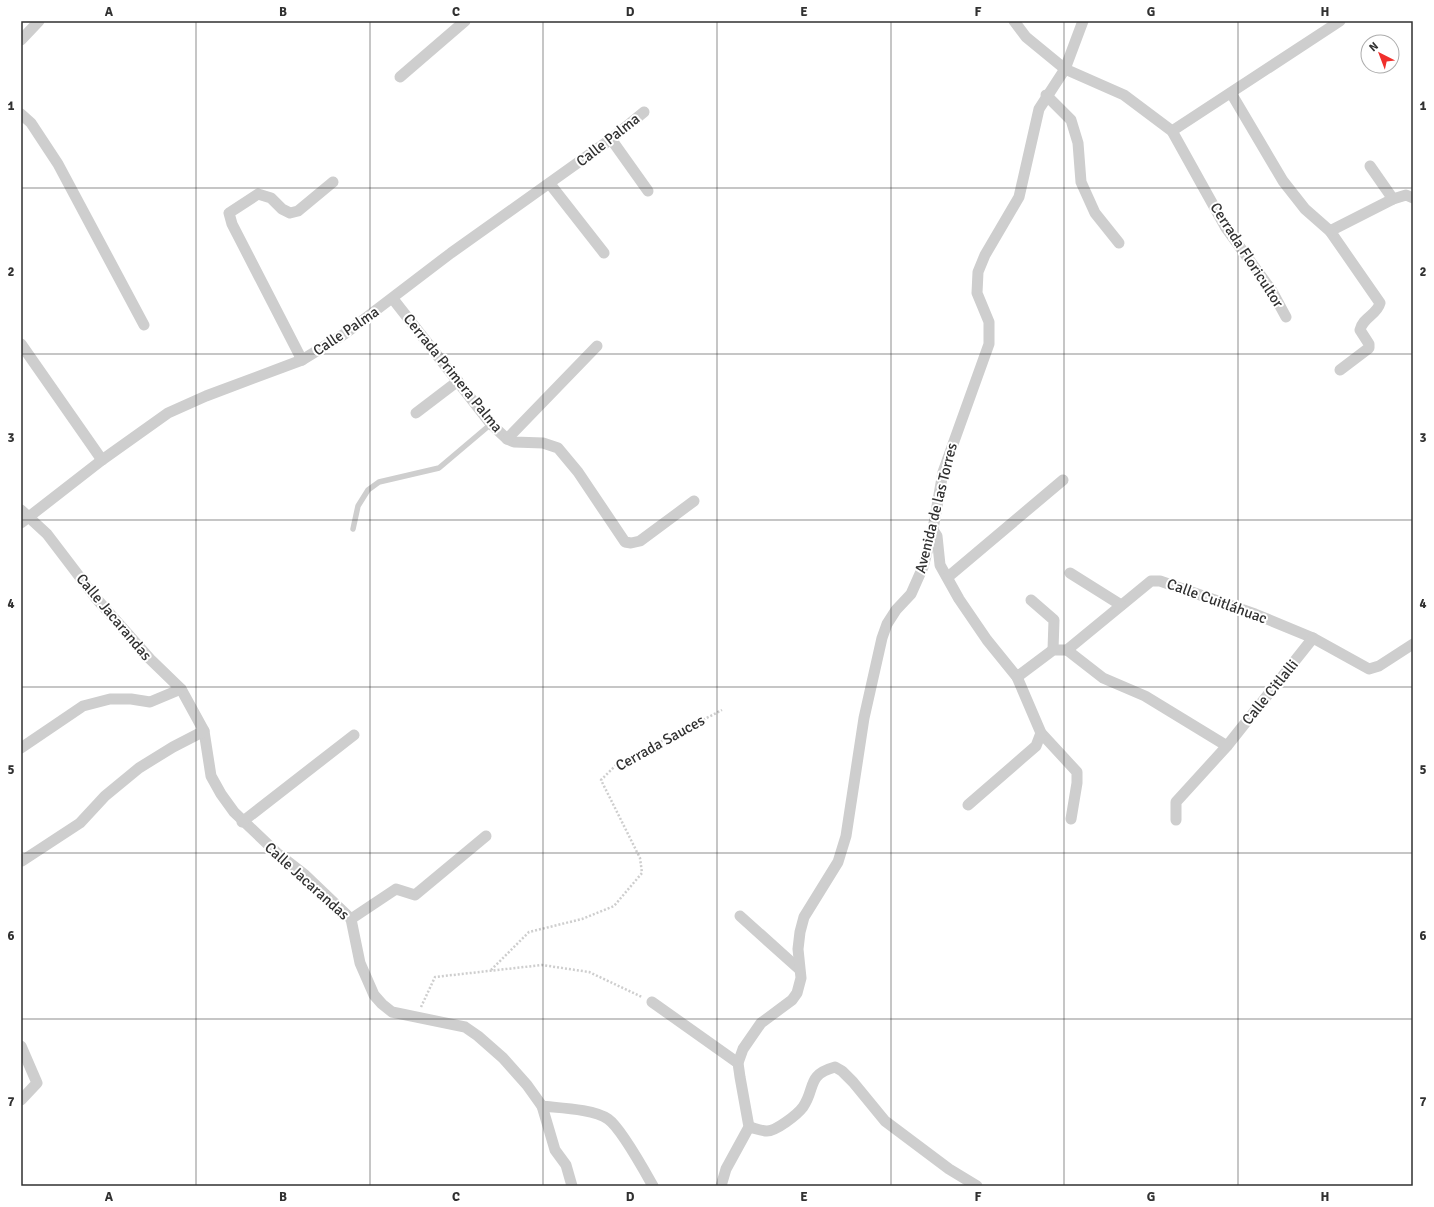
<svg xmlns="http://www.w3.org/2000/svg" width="1434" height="1207" font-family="Signika,sans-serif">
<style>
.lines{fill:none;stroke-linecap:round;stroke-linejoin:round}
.path{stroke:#cecece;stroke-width:2.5;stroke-dasharray:2 2;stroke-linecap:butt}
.lane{stroke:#cecece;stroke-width:5.5}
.street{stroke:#cecece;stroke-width:11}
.grid{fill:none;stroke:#313131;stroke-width:1;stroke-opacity:0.55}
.labels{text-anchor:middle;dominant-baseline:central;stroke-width:4;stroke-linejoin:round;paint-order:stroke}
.street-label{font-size:15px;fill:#313131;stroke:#fff}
.neatline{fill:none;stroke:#313131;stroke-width:1.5}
.grid-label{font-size:13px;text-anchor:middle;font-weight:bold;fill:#313131}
</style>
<rect width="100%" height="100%" fill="#fff"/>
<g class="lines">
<g class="path">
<path d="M491 970 529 932 582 919 614 906 642 873 640 858 601 780 616 765 722 710"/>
<path d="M421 1007 435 977 542 965 589 972 642 997"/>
</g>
<path class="lane" d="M353 529 358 506 368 490 379 482 439 468 491 424"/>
<g class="street">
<path d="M1014 21 1026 37 1065 69 1124 95 1172 131 1226 228 1272 291 1286 317"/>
<path d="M21 40 39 21"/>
<path d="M400 77 465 21"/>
<path d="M1231 93 1283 181 1305 209 1330 231 1380 303C1377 315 1363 317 1360 330L1369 344V348L1340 370"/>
<path d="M1046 95 1071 120 1078 143 1081 182 1095 213 1119 243"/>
<path d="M21 114 31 123 58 164 144 325"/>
<path d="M1172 131 1340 21"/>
<path d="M611 139 648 191"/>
<path d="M1370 166 1393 199"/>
<path d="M550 184 604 253"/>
<path d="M1330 231 1393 199 1406 195 1413 198"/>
<path d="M393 299 491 424 507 439 514 442 543 443 558 448 578 472 625 542 631 543 640 541 694 501"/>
<path d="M21 344 102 460"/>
<path d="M302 360 232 224 229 213 258 194 271 198 282 209 290 213 298 211 333 182"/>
<path d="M416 413 458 381"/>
<path d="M507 439 597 346"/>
<path d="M21 510 47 534 95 597 150 659 181 689 204 731 211 776 221 794 234 812 277 853 304 874 351 919 360 963 374 995 382 1004 392 1012 465 1027 478 1036 503 1058 527 1085 542 1106C559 1108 594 1109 608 1119 621 1128 644 1170 653 1186"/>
<path d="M21 523 102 460 168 413 206 396 302 360 346 333 451 253 611 139 644 112"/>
<path d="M933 530 937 536 940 565 959 599 987 640 1017 677 1053 650H1067L1151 581H1160L1255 614 1313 638 1369 669 1379 666 1413 644"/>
<path d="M1070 573 1121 605"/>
<path d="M948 577 1063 480"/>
<path d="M1031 600 1054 620 1053 650"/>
<path d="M1067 650 1103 678 1145 696 1227 746"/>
<path d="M1017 677 1041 733 1077 772V783L1071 819"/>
<path d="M21 748 83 706 110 699H131L150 702 181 689"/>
<path d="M968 805 1036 746 1041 733"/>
<path d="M1176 820V802L1227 746 1313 638"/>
<path d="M242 822 354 735"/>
<path d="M22 861 80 823 105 796 139 768 173 747 204 731"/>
<path d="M740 916 799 969"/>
<path d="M351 919 396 889 415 895 486 836"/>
<path d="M652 1002 738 1063"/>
<path d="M21 1046 37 1083 21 1100"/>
<path d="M542 1106 555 1150 566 1165 572 1186"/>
<path d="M749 1127C754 1128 761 1131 767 1131 776 1131 797 1115 803 1107 816 1088 806 1075 835 1067L842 1071 853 1082 885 1121 949 1169 977 1186"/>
<path d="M721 1186 726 1169 749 1127 740 1077 738 1063 743 1049 761 1023 792 1000 797 993 801 978 798 949 800 932 804 917 838 862 846 836 864 718 882 638 887 624 896 610 911 594 923 567 933 529 943 472 989 344V322L977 293 978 272 985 255 1019 197 1039 109 1065 69 1083 21"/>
</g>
</g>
<path class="grid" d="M196 21V1186M370 21V1186M543 21V1186M717 21V1186M891 21V1186M1064 21V1186M1238 21V1186M21 188H1413M21 354H1413M21 520H1413M21 687H1413M21 853H1413M21 1019H1413"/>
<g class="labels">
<g class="street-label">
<text transform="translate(608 140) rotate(-38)">Calle Palma</text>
<text transform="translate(1247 255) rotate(57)">Cerrada Floricultor</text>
<text transform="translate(346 331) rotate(-34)">Calle Palma</text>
<text transform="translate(453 373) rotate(51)">Cerrada Primera Palma</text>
<text transform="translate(936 508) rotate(-76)">Avenida de las Torres</text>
<text transform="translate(1217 601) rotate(20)">Calle Cuitláhuac</text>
<text transform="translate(114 617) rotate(50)">Calle Jacarandas</text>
<text transform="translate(1270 692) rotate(-51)">Calle Citlalli</text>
<text transform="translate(660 743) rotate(-29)">Cerrada Sauces</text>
<text transform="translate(307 881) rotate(42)">Calle Jacarandas</text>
</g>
</g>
<rect width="1434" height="1207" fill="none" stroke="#ffffff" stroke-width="44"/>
<g transform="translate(1380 54) rotate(318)"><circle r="19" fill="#ffffff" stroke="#adadad"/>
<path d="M0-3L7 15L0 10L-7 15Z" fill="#f02f2c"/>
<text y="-6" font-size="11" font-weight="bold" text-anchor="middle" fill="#313131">N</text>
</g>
<rect x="22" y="22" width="1390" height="1163" class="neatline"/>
<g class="grid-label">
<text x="109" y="16">A</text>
<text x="283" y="16">B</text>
<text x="456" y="16">C</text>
<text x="630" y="16">D</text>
<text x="804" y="16">E</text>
<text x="978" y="16">F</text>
<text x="1151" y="16">G</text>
<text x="1325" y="16">H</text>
<text x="11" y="110">1</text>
<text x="1423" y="110">1</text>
<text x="11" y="276">2</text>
<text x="1423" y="276">2</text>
<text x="11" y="442">3</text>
<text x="1423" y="442">3</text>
<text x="11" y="608">4</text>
<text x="1423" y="608">4</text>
<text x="11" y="774">5</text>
<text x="1423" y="774">5</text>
<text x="11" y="940">6</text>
<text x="1423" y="940">6</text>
<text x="11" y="1106">7</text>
<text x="1423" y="1106">7</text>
<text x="109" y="1201">A</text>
<text x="283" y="1201">B</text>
<text x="456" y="1201">C</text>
<text x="630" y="1201">D</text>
<text x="804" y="1201">E</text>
<text x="978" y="1201">F</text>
<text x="1151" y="1201">G</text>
<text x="1325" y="1201">H</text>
</g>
</svg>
